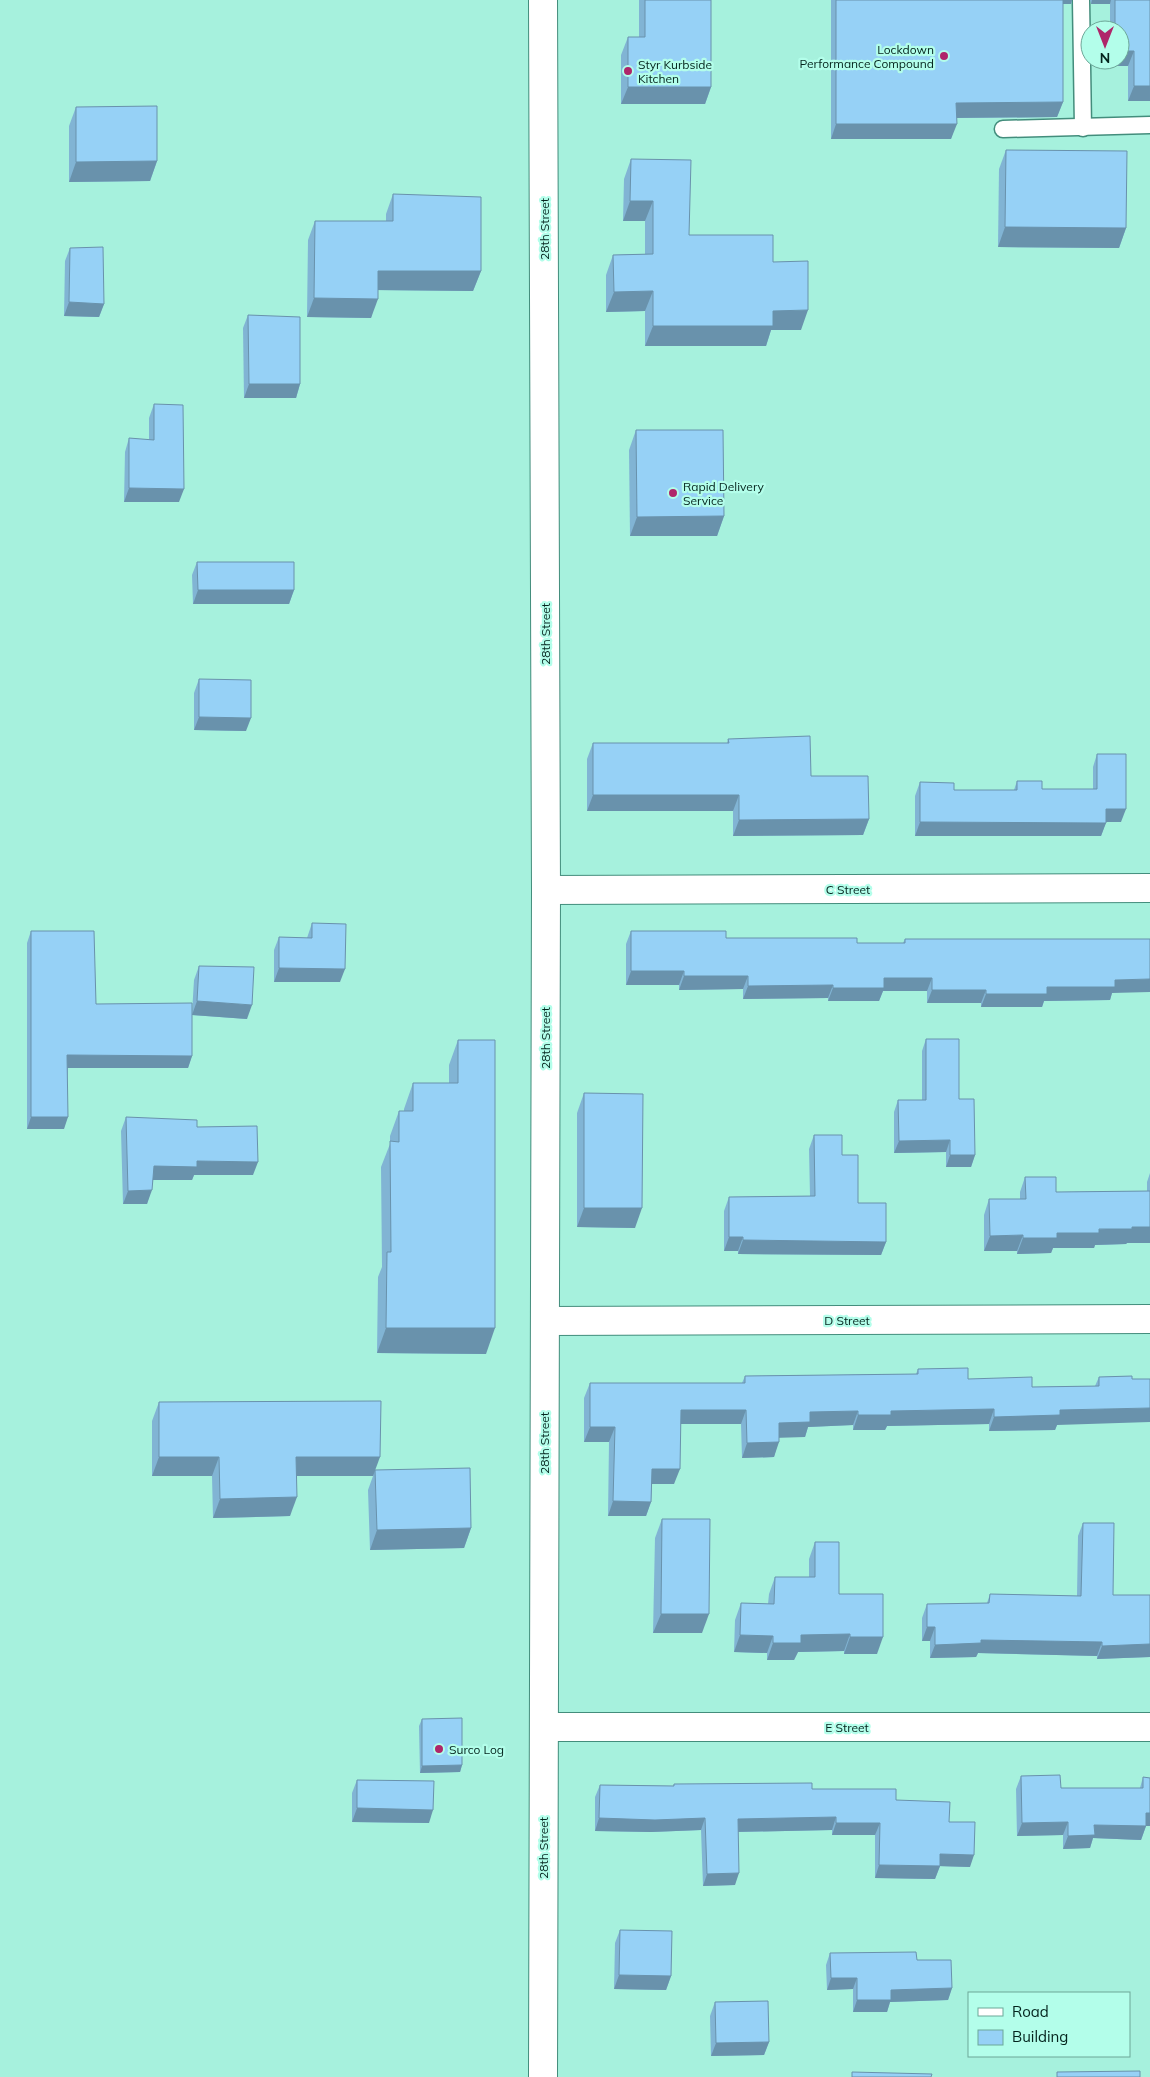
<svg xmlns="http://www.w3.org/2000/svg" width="1150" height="2077" font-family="Mulish,sans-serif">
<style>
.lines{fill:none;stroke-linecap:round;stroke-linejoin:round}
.service-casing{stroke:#438d7c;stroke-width:19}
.minor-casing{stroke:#438d7c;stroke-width:30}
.secondary-casing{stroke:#438d7c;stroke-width:30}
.service{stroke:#fff;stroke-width:16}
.minor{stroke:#fff;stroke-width:28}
.secondary{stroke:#fff;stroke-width:28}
.wall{fill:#81b4d4}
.shaded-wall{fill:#6992ac}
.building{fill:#96d1f6;stroke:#6992ac}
.poi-dot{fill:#af266a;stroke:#b3feea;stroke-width:2}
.labels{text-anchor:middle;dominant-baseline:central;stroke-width:4.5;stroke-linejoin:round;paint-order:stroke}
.poi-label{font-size:12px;fill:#04241d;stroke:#b3feea;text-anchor:start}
.street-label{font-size:12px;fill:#04241d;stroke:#b3feea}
</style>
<rect width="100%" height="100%" fill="#a6f1dd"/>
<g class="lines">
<g class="service-casing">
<g id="service">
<path d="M1081 0 1083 128"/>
<path d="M1003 129 1150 125"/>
</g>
</g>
<g class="minor-casing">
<g id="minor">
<path d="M546 890 1150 888"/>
<path d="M545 1321 1150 1319"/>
<path d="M544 1727H1150"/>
</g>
</g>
<g class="secondary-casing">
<path id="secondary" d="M543 2077 546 890 543 0"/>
</g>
<use href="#service" class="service"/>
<use href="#minor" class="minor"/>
<use href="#secondary" class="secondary"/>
</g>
<g class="wall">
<path d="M639 0H711V87L705 104H621V55L628 37H639Z"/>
<path d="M831 0H1072L1071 4H1063V102L1057 117 957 118 951 139H831Z"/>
<path d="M1090 0H1150V101H1128V66H1110V60H1120V30H1110V4H1091Z"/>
<path d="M76 107 157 161 150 181 69 182V126Z"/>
<path d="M1006 150 1126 228 1119 248 998 247 999 169Z"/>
<path d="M631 159 689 235 773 262 801 330H771L766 346H645V311L606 312V275L613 255 645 254V221H623L624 179Z"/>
<path d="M393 194 481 271 473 291 378 290 371 318 307 317 308 240 315 221H386V214Z"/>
<path d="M70 248 104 304 99 317 64 316 65 261Z"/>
<path d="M248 315 300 384 296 398H244L243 328Z"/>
<path d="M154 404 179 502H124L125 452 129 438 149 440V418Z"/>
<path d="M636 430 724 516 717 536H630L629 450Z"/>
<path d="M197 562 294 590 289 604H193L192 575Z"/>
<path d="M199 679 246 731 194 730V693Z"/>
<path d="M728 739 811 776 869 819 863 835 733 836V811H587V759L593 743H727Z"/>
<path d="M1097 754 1121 822H1106L1101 836H915V796L920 782 954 790H1014L1017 781 1042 789H1093V767Z"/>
<path d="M312 923 340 982H274V950L279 937 307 938Z"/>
<path d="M31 931 96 1004 192 1013 194 980 199 966 247 1019 192 1015V1056L188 1068H68L64 1129H27V943Z"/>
<path d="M631 931 726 938 857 943H903L905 939 1112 993 1110 1000 1044 1001 1042 1007H981V1003H927V991H883L879 1001H828V998L743 999V989L679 990V985H626V944Z"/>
<path d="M926 1039 959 1099 975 1155 971 1167H946V1152L894 1153V1112L898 1100H922V1051Z"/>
<path d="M458 1040 486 1354 377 1353 378 1277 382 1267 381 1167 390 1144V1136L399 1111H404V1109L413 1083H449V1065Z"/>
<path d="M584 1093 635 1228 577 1227V1113Z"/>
<path d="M126 1117 197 1127 253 1175H194L192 1180H153L147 1204H123L121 1131Z"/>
<path d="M814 1135 842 1155 858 1203 886 1242 881 1255 738 1254V1251H724V1211L729 1197 810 1196 809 1149Z"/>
<path d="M1150 1173V1243H1127L1126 1244 1095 1245 1094 1248H1053L1051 1253 1017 1254V1251H984V1215L989 1199H1020V1192L1025 1177 1056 1192 1147 1191V1182Z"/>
<path d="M918 1369 968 1379 1032 1387 1095 1386 1099 1377 1132 1376 1057 1425 1055 1430 989 1431V1424L887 1426 885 1430H853V1425L808 1427 805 1437H779L774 1457 742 1458 741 1424H681L674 1484H652L651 1502 646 1516H608L609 1442H584V1398L590 1383H742L745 1376 916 1374Z"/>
<path d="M159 1402 376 1470 471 1528 464 1548 370 1550 368 1490 373 1476H296L290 1516 213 1518 212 1476H152V1421Z"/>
<path d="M662 1519 702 1633H653L655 1538Z"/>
<path d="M1083 1523 1113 1595H1150V1657L1097 1659V1656L978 1653 976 1657 930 1658V1641H922V1618L927 1604 987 1603 990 1594 1077 1596 1078 1536Z"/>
<path d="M815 1542 839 1594 877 1654H844V1651L798 1652 794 1660H767V1653L734 1652 735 1620 741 1603 768 1604 769 1594 775 1577H809V1559Z"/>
<path d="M422 1719 462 1765 460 1772 420 1773 419 1726Z"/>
<path d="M1021 1776 1061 1788H1140L1143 1777 1150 1778V1826H1146L1141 1840 1093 1838 1090 1848 1063 1849V1835L1017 1836 1016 1789Z"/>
<path d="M357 1780 429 1823 352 1822V1793Z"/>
<path d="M674 1784 812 1789 896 1800 949 1822 970 1867 940 1866 935 1879 875 1878V1835H832V1830L738 1832 735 1885 703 1886 701 1830 651 1832 595 1831V1797L600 1785 673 1786Z"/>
<path d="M620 1930 671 1976 666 1990 614 1989 615 1943Z"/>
<path d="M830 1953 917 1960 952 1988 948 2000 890 2002 887 2012H853V1989L827 1990 826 1965Z"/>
<path d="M715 2002 769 2042 764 2055 711 2056 710 2016Z"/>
</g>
<g class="shaded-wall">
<path d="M1059 0H1072L1071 4H1058Z"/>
<path d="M1092 0H1111L1110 4H1091Z"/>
<path d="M1120 51H1134L1128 66H1110L1112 60H1120Z"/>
<path d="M1134 86H1150V101H1128Z"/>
<path d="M628 87H711L705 104H621Z"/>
<path d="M1063 102 1057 117 951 118 956 103Z"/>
<path d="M836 124H957L951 139H831Z"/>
<path d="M157 161 150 181 69 182 76 162Z"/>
<path d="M630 201H653L645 221H623Z"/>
<path d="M1005 227 1126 228 1119 248 998 247Z"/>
<path d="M378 271H481L473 291 371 290Z"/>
<path d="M653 291 645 311 606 312 614 292Z"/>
<path d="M314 298 378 299 371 318 307 317Z"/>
<path d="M69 302 104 304 99 317 64 316Z"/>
<path d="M808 310 801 330H771L766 346H645L653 326 773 311Z"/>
<path d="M249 384H300L296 398H244Z"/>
<path d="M129 488 184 489 179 502H124Z"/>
<path d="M724 516 717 536H630L637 517Z"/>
<path d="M198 590H294L289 604H193Z"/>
<path d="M199 717 251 718 246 731 194 730Z"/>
<path d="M593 795H739L733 811H587Z"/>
<path d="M1106 809H1126L1121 822H1101Z"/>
<path d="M869 819 863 835 733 836 739 820Z"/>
<path d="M920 822 1106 823 1101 836H915Z"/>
<path d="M279 968 345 969 340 982H274Z"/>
<path d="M631 971H684L679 985H626Z"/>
<path d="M684 976H748L743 989 679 990Z"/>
<path d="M884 978H932L927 991H883L879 1001H828L833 988Z"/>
<path d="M1150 979V992L1112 993 1110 1000 1044 1001 1042 1007H981L986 994 1115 980Z"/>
<path d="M833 985 828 998 743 999 748 986Z"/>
<path d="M932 990H986L981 1003H927Z"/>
<path d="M197 1001 252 1005 247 1019 192 1015Z"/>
<path d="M67 1055 192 1056 188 1068H63Z"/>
<path d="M31 1117H68L64 1129H27Z"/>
<path d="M950 1140 946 1152 894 1153 899 1141Z"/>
<path d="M950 1155H975L971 1167H946Z"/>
<path d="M197 1161 258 1162 253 1175H194L192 1180H149L154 1166Z"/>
<path d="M152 1190 147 1204H123L128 1191Z"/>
<path d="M584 1208H642L635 1228 577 1227Z"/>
<path d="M1132 1227H1150V1243H1127L1126 1244 1095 1245 1094 1248H1053L1051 1253 1017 1254 1023 1238 1057 1233Z"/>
<path d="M1023 1235 1017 1251H984L990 1236Z"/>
<path d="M729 1237H743L738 1251H724Z"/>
<path d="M743 1240 886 1242 881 1255 738 1254Z"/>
<path d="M386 1328H495L486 1354 377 1353Z"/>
<path d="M1150 1408V1422L1057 1425 1055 1430 989 1431 994 1417 1060 1410Z"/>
<path d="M994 1409 989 1424 887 1426 885 1430H853L858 1415 891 1411Z"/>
<path d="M681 1410H746L741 1424H676Z"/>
<path d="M858 1411 853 1425 808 1427 805 1437 773 1438 779 1423 810 1412Z"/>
<path d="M590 1427H615L609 1442H584Z"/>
<path d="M779 1442 774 1457 742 1458 747 1443Z"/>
<path d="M159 1457H219L212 1476H152Z"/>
<path d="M296 1457H380L373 1476H289Z"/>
<path d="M652 1469H680L674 1484H646Z"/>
<path d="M297 1497 290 1516 213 1518 220 1499Z"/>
<path d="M613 1501 651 1502 646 1516H608Z"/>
<path d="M471 1528 464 1548 370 1550 377 1530Z"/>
<path d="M661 1614H709L702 1633H653Z"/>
<path d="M927 1627H935L930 1641H922Z"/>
<path d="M850 1634 844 1651 798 1652 794 1660H767L773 1643 801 1635Z"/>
<path d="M740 1635 773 1636 767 1653 734 1652Z"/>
<path d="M850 1637H883L877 1654H844Z"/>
<path d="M981 1640 1102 1642 1097 1656 978 1653 976 1657 930 1658 935 1645Z"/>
<path d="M1150 1644V1657L1097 1659 1102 1646Z"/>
<path d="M462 1765 460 1772 420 1773 422 1766Z"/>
<path d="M357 1808 433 1810 429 1823 352 1822Z"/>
<path d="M1146 1813H1150V1826H1141Z"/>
<path d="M836 1817 832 1830 733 1832 738 1819Z"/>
<path d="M599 1818H705L701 1830 651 1832 595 1831Z"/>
<path d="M1068 1822 1063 1835 1017 1836 1022 1823Z"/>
<path d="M836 1823H880L875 1835H832Z"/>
<path d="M1094 1825 1146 1826 1141 1840 1093 1838 1090 1848 1063 1849 1068 1836Z"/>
<path d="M940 1854 974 1855 970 1867 936 1866Z"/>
<path d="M879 1865 940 1866 935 1879 875 1878Z"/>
<path d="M739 1873 735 1885 703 1886 707 1874Z"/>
<path d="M619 1975 671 1976 666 1990 614 1989Z"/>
<path d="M831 1978H857L853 1989 827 1990Z"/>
<path d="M952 1988 948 2000 890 2002 887 2012H853L857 2000 891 1990Z"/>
<path d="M769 2042 764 2055 711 2056 716 2043Z"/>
</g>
<g class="building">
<path d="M645 0H711V87H628V37H645Z"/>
<path d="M836 0H1063V102L956 103 957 124H836Z"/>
<path d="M1115 0H1150V86H1134V51H1120V30H1115Z"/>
<path d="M157 106V161L76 162V107Z"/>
<path d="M1006 150 1127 151 1126 228 1005 227Z"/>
<path d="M631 159 691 160 689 235H773V262L808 261V310L773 311V326H653V291L614 292 613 255 653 254V201H630Z"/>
<path d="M393 194 481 197V271H378V299L314 298 315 221H393Z"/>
<path d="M103 247 104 304 69 302 70 248Z"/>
<path d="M248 315 300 317V384H249Z"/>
<path d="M154 404 183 405 184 489 129 488V438L154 440Z"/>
<path d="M636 430H723L724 516 637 517Z"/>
<path d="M197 562H294V590H198Z"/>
<path d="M199 679 251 680V718L199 717Z"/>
<path d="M810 736 811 776H868L869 819 739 820V795H593V743H729L728 739Z"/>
<path d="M1097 754H1126V809H1106V823L920 822V782L954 783V790H1017V781H1042V789H1097Z"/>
<path d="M312 923 346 924 345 969 279 968V937L312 938Z"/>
<path d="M31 931H94L96 1004 192 1003V1056L67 1055 68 1117H31Z"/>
<path d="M631 931H726V938H857V943H905V939H1150V979L1115 980V987H1047V994H986V990H932V978H884V988H833V985L748 986V976H684V971H631Z"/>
<path d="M199 966 254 967 252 1005 197 1001Z"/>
<path d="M926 1039H959V1099H974L975 1155H950V1140L899 1141 898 1100H926Z"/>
<path d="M458 1040H495V1328H386L387 1252H391L390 1141 399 1142V1111H413V1083H458Z"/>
<path d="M584 1093 643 1094 642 1208H584Z"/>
<path d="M126 1117 197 1120V1127L257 1126 258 1162 197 1161V1167L154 1166 152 1190 128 1191Z"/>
<path d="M814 1135H842V1155H858V1203H886V1242L743 1240V1237H729V1197L815 1196Z"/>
<path d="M1025 1177H1056V1192L1150 1191V1227H1132V1229H1099V1233H1057V1238H1023V1235L990 1236 989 1199H1026Z"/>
<path d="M968 1368V1379L1032 1377V1387L1099 1386V1377L1132 1376V1379H1150V1408L1060 1410V1415L994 1417V1409L891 1411V1415H858V1411L810 1412V1422L779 1423V1442L747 1443 746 1410H681L680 1469H652L651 1502 613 1501 615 1427H590V1383H745V1376L918 1374V1369Z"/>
<path d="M381 1401 380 1457H296L297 1497 220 1499 219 1457H159V1402Z"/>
<path d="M470 1468 471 1528 377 1530 375 1470Z"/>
<path d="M662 1519H710L709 1614H661Z"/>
<path d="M1083 1523H1114L1113 1595H1150V1644L1102 1646V1642L981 1640V1643L935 1645V1627H927V1604L989 1603 990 1594 1081 1596Z"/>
<path d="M815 1542H839V1594H883V1637H850V1634L801 1635V1643H773V1636L740 1635 741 1603 774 1604 775 1577H815Z"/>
<path d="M462 1718V1765L422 1766V1719Z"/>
<path d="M1060 1775 1061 1788H1143V1777L1150 1778V1813H1146V1826L1094 1825 1095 1835 1068 1836V1822L1022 1823 1021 1776Z"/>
<path d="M357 1780 434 1781 433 1810 357 1808Z"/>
<path d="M812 1783V1789H896V1800L950 1802 949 1822H975L974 1855 940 1854V1866L879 1865 880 1823H836V1817L738 1819 739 1873 707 1874 705 1818 655 1820 599 1818 600 1785 674 1786V1784Z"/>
<path d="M620 1930 672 1931 671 1976 619 1975Z"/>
<path d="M916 1952 917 1960H951L952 1988 891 1990V2000H857V1978H831L830 1953Z"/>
<path d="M768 2001 769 2042 716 2043 715 2002Z"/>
<path d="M1140 2071V2077H1057V2072Z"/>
<path d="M852 2072 932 2074 931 2077H852Z"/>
</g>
<g class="poi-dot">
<circle cx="944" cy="56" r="5"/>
<circle cx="628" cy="71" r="5"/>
<circle cx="673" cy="493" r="5"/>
<circle cx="439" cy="1749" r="5"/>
</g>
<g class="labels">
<g class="poi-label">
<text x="934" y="49" text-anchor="end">Lockdown<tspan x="934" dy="14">Performance Compound</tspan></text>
<text x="638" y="64">Styr Kurbside<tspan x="638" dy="14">Kitchen</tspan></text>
<text x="683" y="486">Rapid Delivery<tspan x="683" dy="14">Service</tspan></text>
<text x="449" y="1749">Surco Log</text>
</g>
<g class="street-label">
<text transform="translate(544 229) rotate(-90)">28th Street</text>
<text transform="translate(545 634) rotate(-90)">28th Street</text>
<text x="848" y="889">C Street</text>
<text transform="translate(545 1038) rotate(-90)">28th Street</text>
<text x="847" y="1320">D Street</text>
<text transform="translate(544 1443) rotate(-90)">28th Street</text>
<text x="847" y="1727">E Street</text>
<text transform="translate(543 1848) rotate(-90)">28th Street</text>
</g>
</g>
<rect x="968" y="1992" width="162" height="65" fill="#b3feea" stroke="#6da798"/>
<rect x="978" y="2008" width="25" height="8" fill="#ffffff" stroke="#6da798"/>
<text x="1012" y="2017" font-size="15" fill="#04241d">Road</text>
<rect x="978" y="2030" width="25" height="15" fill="#96d1f6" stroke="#6da798"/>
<text x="1012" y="2042" font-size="15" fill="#04241d">Building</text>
<g transform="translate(1105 45) rotate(180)"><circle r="24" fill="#b3feea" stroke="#6da798"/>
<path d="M0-4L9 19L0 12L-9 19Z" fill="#af266a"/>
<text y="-8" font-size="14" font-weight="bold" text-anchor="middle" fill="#04241d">N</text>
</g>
</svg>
